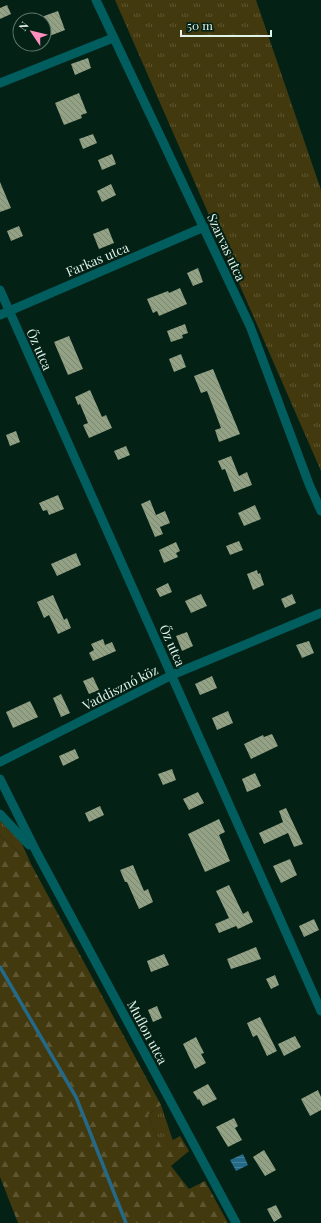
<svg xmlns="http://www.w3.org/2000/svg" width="321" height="1223" font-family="'Playfair Display',serif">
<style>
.grass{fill:url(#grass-tufts)}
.forest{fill:url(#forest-firs)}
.water{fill:url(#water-rules)}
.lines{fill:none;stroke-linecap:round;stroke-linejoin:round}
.stream{stroke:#246987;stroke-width:3.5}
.building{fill:url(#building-back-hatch)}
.street{stroke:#025d5e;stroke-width:9}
.labels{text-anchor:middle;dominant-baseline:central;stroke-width:4;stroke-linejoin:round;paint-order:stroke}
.street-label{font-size:13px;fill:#e1f2e9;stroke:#032115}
</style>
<defs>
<pattern id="grass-tufts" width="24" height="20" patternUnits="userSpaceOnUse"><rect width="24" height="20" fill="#43390f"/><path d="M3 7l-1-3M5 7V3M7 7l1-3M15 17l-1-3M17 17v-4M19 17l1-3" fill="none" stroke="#5e5632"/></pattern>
<pattern id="forest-firs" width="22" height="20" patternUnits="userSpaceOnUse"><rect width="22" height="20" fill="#43390f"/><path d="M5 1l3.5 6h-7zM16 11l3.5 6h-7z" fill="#5e5632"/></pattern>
<pattern id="water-rules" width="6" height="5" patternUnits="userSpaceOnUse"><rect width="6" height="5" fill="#246987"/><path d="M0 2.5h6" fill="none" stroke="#447f98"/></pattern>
<pattern id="building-back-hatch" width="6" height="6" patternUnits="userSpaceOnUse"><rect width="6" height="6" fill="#93a185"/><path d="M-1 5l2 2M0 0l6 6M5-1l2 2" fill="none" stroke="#7b8772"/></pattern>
</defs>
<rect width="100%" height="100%" fill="#032115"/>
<g class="grass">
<path d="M115 0H256L321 190V471Z"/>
<path d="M0 818 18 835 31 864 0 835Z"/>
<path d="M161 1105 173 1141 161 1148 148 1115Z"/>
</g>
<path class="forest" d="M0 835 31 864 161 1105 148 1115 161 1147 180 1136 189 1151 171 1166 189 1189 205 1181 228 1223H18L0 1177Z"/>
<path class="water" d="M243 1154 248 1165 236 1171 230 1160Z"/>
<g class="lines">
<path class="stream" d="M0 967 76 1097 126 1223"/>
</g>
<g class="building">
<path d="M7 5 11 14 0 19V8Z"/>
<path d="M58 11 65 30 47 37 44 28V16Z"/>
<path d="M88 58 91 68 75 75 71 64Z"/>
<path d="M79 93 87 113 81 115 82 118 64 125 55 103Z"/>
<path d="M93 134 97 143 83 149 79 139Z"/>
<path d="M112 154 116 164 102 170 98 160Z"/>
<path d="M0 182 11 208 0 212Z"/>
<path d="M111 184 116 195 102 202 97 191Z"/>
<path d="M19 226 23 236 11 241 7 231Z"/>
<path d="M108 228 114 243 99 249 93 234Z"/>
<path d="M198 268 203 282 193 286 187 273Z"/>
<path d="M180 288 187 304 159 316 157 311 153 313 147 299 168 291 169 293Z"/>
<path d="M185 324 188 333 182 335 183 338 171 342 167 331Z"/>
<path d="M69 336 83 369 68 375 54 342Z"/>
<path d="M181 354 186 367 174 372 169 359Z"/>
<path d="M213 369 240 434 219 442 215 430 221 428 207 391 201 393 194 376Z"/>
<path d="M90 390 102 417 106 415 112 428 89 438 83 425 88 423 80 404 78 405 75 397Z"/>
<path d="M16 431 20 442 10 446 6 435Z"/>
<path d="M126 446 130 455 118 460 114 451Z"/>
<path d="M231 456 239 476 247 472 252 485 234 492 225 469 222 470 218 461Z"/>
<path d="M58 495 64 509 49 515 47 510 43 511 39 503Z"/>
<path d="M150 500 156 515 165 511 170 523 160 527 163 534 155 537 141 504Z"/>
<path d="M255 505 261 519 244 526 238 513Z"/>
<path d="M239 541 243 550 230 555 226 546Z"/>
<path d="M176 542 180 551 176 553 178 557 164 563 159 550Z"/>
<path d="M76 553 81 565 57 576 51 564Z"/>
<path d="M257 570 258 574 260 573 264 585 253 590 247 574Z"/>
<path d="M168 583 172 592 160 597 156 589Z"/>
<path d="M201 594 207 606 191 613 185 601Z"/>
<path d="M292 594 296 603 285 608 281 599Z"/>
<path d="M53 595 64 620 67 618 71 628 58 634 49 615 44 618 37 602Z"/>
<path d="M187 632 193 646 182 651 176 636Z"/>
<path d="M103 639 105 645 112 642 116 651 93 661 89 653 94 650 91 644Z"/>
<path d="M309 641 314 653 302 658 296 645Z"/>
<path d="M212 676 217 688 200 695 195 684Z"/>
<path d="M93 677 99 690 89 694 83 681Z"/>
<path d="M61 694 70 713 61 717 53 698Z"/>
<path d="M30 701 38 717 13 728 6 712Z"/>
<path d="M228 711 233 723 217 730 212 718Z"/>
<path d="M272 734 278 746 251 759 244 744 263 735 264 737Z"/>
<path d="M75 749 79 758 63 766 59 756Z"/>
<path d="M172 769 176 780 163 785 158 774Z"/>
<path d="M255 773 261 786 247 792 242 779Z"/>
<path d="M198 792 204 803 189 810 183 799Z"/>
<path d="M100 806 104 815 89 822 85 813Z"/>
<path d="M286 808 303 844 294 847 288 833 264 844 259 833 283 822 279 811Z"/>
<path d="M219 819 225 832 219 835 230 861 205 872 188 834Z"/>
<path d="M290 859 297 875 281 883 273 866Z"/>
<path d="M133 865 144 891 148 889 153 902 139 909 127 882H125L120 870Z"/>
<path d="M229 885 243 914 248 911 253 922 238 929 236 926 219 933 215 924 229 918 216 891Z"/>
<path d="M314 919 319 930 304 937 299 926Z"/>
<path d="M256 947 261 959 231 969 227 959Z"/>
<path d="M164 954 169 965 151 972 147 961Z"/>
<path d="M275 975 279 985 271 989 266 979Z"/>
<path d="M157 1006 162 1018 153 1022 148 1010Z"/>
<path d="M260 1017 277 1051 267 1056 257 1035 253 1037 247 1023Z"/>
<path d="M295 1036 301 1047 284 1056 278 1044Z"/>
<path d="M196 1037 204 1053 201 1054 206 1063 195 1069 183 1044Z"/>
<path d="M208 1084 217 1099 203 1106 199 1099 198 1100 193 1092Z"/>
<path d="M318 1090 321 1097V1110L310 1116 301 1099Z"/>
<path d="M234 1118 238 1126 235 1128 242 1140 228 1147 216 1127Z"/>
<path d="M264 1150 276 1170 265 1176 253 1157Z"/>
<path d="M276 1205 282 1217 274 1222 267 1209Z"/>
</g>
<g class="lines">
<g class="street">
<path d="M96 0 250 326 309 484 321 511"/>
<path d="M0 83 113 38"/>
<path d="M0 290 321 1011"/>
<path d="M0 315 204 227"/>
<path d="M0 762 172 675 321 613"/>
<path d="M0 779 37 853 236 1223"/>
<path d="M0 814 29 845"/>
</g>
</g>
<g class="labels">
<g class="street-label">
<text transform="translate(227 247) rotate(65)">Szarvas utca</text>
<text transform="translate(97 259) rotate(-23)">Farkas utca</text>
<text transform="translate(40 349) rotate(66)">Őz utca</text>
<text transform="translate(173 645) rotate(66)">Őz utca</text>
<text transform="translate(120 687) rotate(-27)">Vaddisznó köz</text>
<text transform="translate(148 1032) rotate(62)">Muflon utca</text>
</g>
</g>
<g transform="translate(32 32) rotate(305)"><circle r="19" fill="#032115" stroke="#5c756a"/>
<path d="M0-3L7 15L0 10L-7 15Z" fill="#fe8ebd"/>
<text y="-6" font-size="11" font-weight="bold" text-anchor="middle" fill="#e1f2e9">N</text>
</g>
<path d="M181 30v6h90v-6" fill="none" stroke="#e1f2e9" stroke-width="2"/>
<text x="187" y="30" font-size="12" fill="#e1f2e9" stroke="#032115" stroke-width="3" paint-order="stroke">50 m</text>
</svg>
